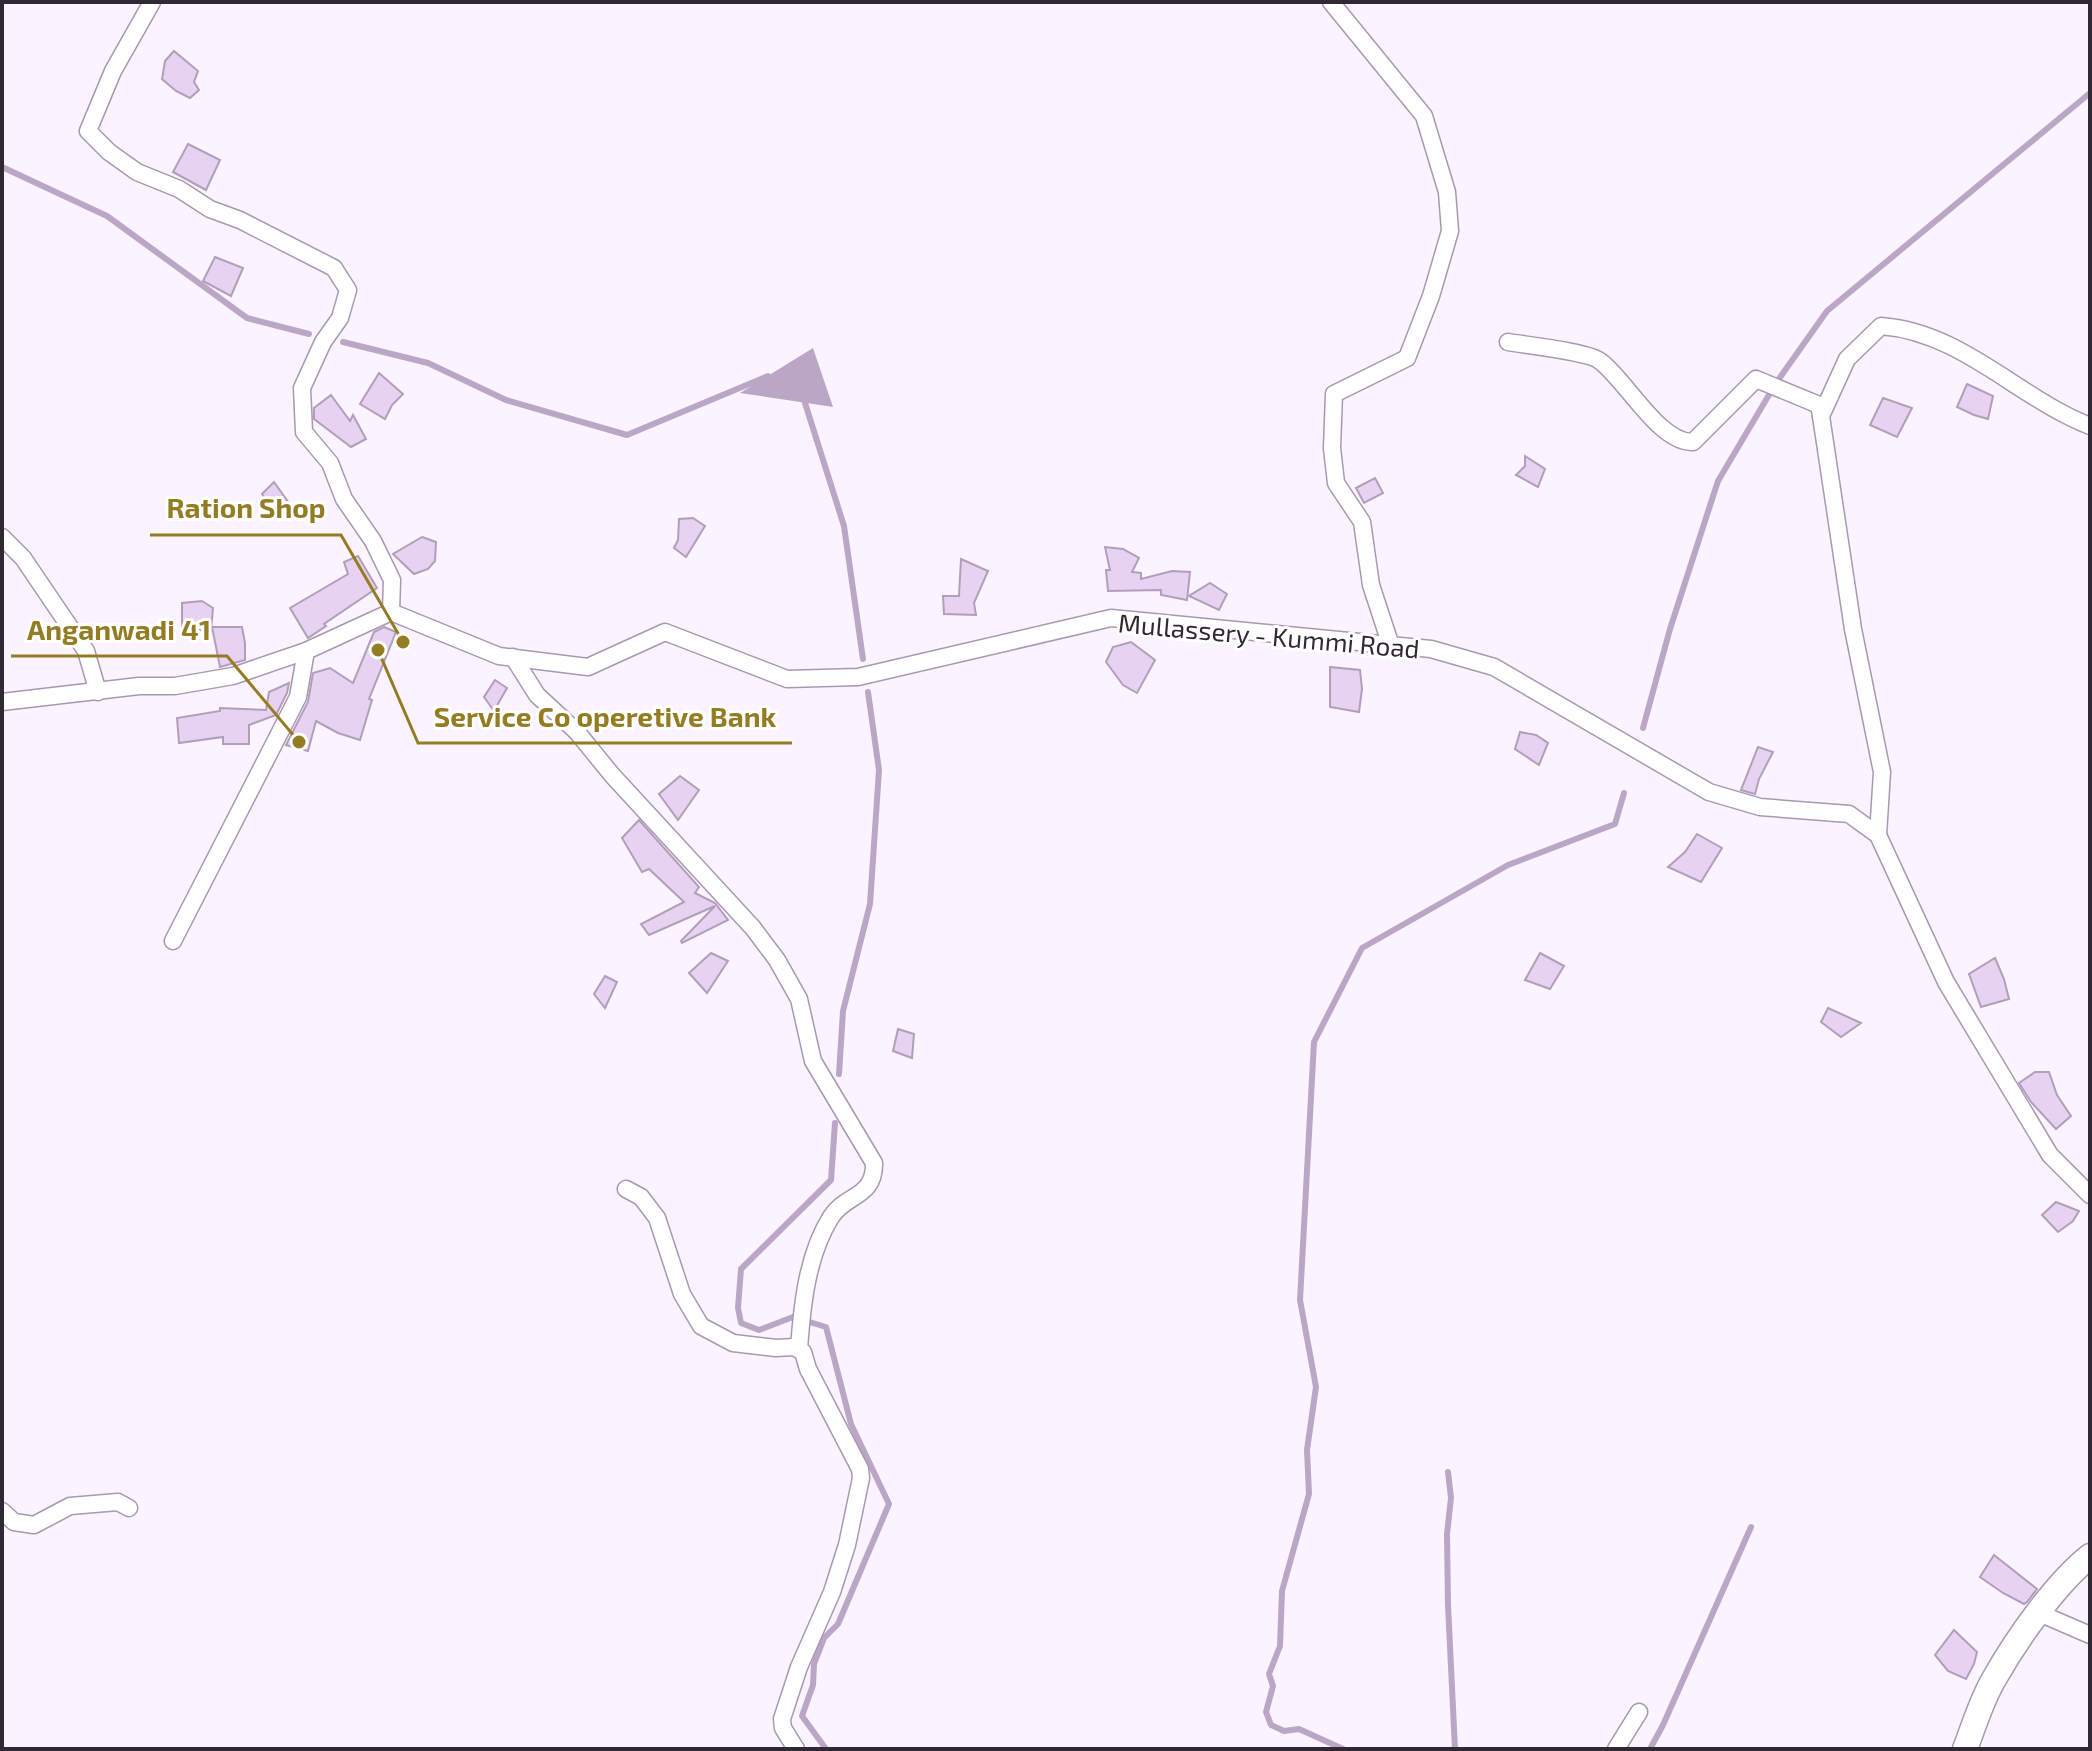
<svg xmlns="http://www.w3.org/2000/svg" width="2092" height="1751" font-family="'Exo 2',sans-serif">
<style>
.water{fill:#bba7c5}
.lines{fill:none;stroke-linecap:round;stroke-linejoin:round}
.stream{stroke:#bba7c5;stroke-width:6}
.building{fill:#e7d2f1;stroke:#b19fba;stroke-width:2}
.minor-casing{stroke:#a998b2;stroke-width:19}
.secondary-casing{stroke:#a998b2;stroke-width:27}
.minor{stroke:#fff;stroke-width:16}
.secondary{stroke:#fff;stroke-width:24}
.labels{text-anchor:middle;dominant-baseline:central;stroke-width:6;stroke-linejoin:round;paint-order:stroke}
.street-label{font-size:26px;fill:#302934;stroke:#fff}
.leader{fill:none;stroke:#947c23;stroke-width:3}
.callout-dot{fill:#947c23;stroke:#fff;stroke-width:3}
.callout-label{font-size:28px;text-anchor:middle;font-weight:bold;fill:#947c23;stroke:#fff;stroke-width:6;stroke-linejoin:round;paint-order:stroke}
</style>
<rect width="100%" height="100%" fill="#fbf3ff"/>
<path class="water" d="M813 348 833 407 740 393Z"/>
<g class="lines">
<g class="stream">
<path d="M2 167 107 216 247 318 309 334"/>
<path d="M343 342 428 363 506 400 627 435 768 376"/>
<path d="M805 403 844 526 863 659"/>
<path d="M1643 728 1670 629 1718 481 1776 383 1827 311 2090 93"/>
<path d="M839 1074 843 1011 870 904 879 770 868 692"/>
<path d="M1448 1472 1451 1498 1447 1534 1448 1605 1455 1749"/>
<path d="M826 1749 802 1716 813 1685 814 1664 824 1638 838 1624 889 1504 851 1424 826 1327 793 1317 759 1330 741 1323 738 1308 741 1269 831 1180 835 1123"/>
<path d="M1343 1749 1299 1729 1284 1731 1271 1725 1266 1712 1273 1686 1269 1674 1280 1646 1282 1591 1309 1494 1307 1450 1316 1387 1300 1300 1314 1042 1362 948 1508 865 1615 824 1624 793"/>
<path d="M1650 1749 1663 1725 1751 1527"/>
</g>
</g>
<g class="building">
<path d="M174 51 198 71 194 82 199 90 190 98 176 91 162 79 165 61Z"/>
<path d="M188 144 220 160 206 190 173 172Z"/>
<path d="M215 257 243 268 231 296 203 281Z"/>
<path d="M379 373 403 394 392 405 385 419 360 404Z"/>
<path d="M1967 384 1993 396 1988 419 1974 415 1957 407Z"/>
<path d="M331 395 350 421 353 415 366 439 351 447 314 419V408Z"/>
<path d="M1883 398 1912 408 1897 437 1870 425Z"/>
<path d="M1525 456 1545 469 1538 487 1516 475 1525 466Z"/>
<path d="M1375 478 1383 493 1364 503 1356 488Z"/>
<path d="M274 482 291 506 278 519 262 494Z"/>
<path d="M693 518 705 526 686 557 674 548 678 540 679 519Z"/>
<path d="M422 537 436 542 435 561 428 569 414 574 393 554Z"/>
<path d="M1105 547 1123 549 1139 558 1132 572 1141 573V579L1172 571 1190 572 1187 600 1161 595V590L1108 591 1106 570H1110Z"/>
<path d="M358 556 377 588 324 624 326 626 308 638 290 608 348 574 344 562Z"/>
<path d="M961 559 988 571 974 603 976 615 944 614 943 596H959Z"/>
<path d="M1210 583 1227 594 1219 610 1189 596Z"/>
<path d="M202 601 213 608 211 631 182 629V603Z"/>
<path d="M212 627H242L245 643V660L220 667Z"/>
<path d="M384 627 396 632 369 699 372 700 360 740 338 733 316 721 308 751 286 745 308 702 313 673 330 668 353 683 374 632Z"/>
<path d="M1131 642 1155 660 1137 693 1123 685 1106 662 1113 647Z"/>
<path d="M1330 667 1360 670 1362 689 1359 712 1330 707Z"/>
<path d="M495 680 507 688 494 711 484 697Z"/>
<path d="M289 683 287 693 276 715 249 725V744H223V737L179 743 177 718 220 711V708L266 710 269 692Z"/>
<path d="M1520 732 1536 735 1548 743 1539 765 1515 749Z"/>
<path d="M1758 747 1773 752 1759 779 1755 794 1741 790Z"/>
<path d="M680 776 699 790 678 820 659 794Z"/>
<path d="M639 820 699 887 695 893 715 903 728 920 682 943 681 941 715 906 649 935 641 924 684 902 649 869 642 872 622 838Z"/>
<path d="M1697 834 1722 848 1701 882 1668 867 1685 852Z"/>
<path d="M711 953 728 961 707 993 689 973Z"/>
<path d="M1540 953 1564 966 1550 989 1525 980Z"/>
<path d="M1995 958 2004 979 2009 999 1981 1007 1969 974Z"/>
<path d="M605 976 617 982 605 1008 594 994Z"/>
<path d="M1828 1008 1861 1023 1841 1037 1821 1022Z"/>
<path d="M898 1029 914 1034 912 1058 893 1051Z"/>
<path d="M2035 1072H2049L2057 1095 2071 1116 2056 1129 2031 1102 2019 1083Z"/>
<path d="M2056 1202 2079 1211 2073 1221 2058 1232 2042 1215Z"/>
<path d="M1994 1555 2037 1589 2027 1602 2024 1604 2003 1593 1980 1577Z"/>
<path d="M1954 1630 1977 1652 1974 1664 1966 1679 1948 1671 1935 1655Z"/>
</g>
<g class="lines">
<g class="minor-casing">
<g id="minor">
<path d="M152 2 113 71 88 131 109 152 137 172 179 189 210 209 240 220 334 268 348 290 340 318 323 342 302 388 304 432 330 463 344 499 373 541 392 580 391 612"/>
<path d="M1331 2 1424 116 1447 192 1450 231 1431 296 1407 358 1334 394 1332 448 1336 483 1362 522 1371 585 1391 646"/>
<path d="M1508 342C1525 345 1590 352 1600 361 1626 380 1659 443 1693 442L1756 379 1819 405 1821 416"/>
<path d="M2 537 23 558 86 651 98 692"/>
<path d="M513 657 537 695 577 732 612 775 753 928 777 960 799 999 813 1061 874 1163C875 1198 845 1194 831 1217 807 1255 802 1306 799 1349"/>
<path d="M2 702 139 686H175L233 676 306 651 391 612 499 656 588 667 665 632 787 679 858 677 1111 618 1431 649 1494 667 1709 792 1760 807 1849 814 1878 835 1946 982 2050 1155 2090 1195"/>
<path d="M1878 835 1882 772 1853 629 1821 416 1847 359 1881 326C1962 332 2018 398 2090 426"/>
<path d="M173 941 298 697 306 651"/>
<path d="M626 1189 641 1197 657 1218 682 1294 701 1326 733 1343 776 1348 794 1347 803 1352 808 1369 860 1469 861 1478 847 1545 832 1592 799 1667 782 1719 783 1728 796 1749"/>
<path d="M2 1511 14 1522 34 1525 70 1506 118 1502 129 1508"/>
<path d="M2039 1613 2090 1635"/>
<path d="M1616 1749 1639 1712"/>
</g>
</g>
<g class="secondary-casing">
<path id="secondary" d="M1965 1749C1974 1726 1981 1701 1994 1679 2016 1640 2055 1584 2090 1556"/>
</g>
<use href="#minor" class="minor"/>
<use href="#secondary" class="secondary"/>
</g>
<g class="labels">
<g class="street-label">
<text transform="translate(1269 635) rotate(5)">Mullassery - Kummi Road</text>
</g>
</g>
<path class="leader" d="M403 642L341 535H150M299 742L227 656H11M378 650L418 743H792"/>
<g class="callout-dot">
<circle cx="403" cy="642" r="8"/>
<circle cx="299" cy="742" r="8"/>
<circle cx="378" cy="650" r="8"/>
</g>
<g class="callout-label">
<text x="246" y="518">Ration Shop</text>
<text x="119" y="640">Anganwadi 41</text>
<text x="605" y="727">Service Co operetive Bank</text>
</g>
<rect width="2092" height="1751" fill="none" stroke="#302934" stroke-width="8"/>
</svg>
